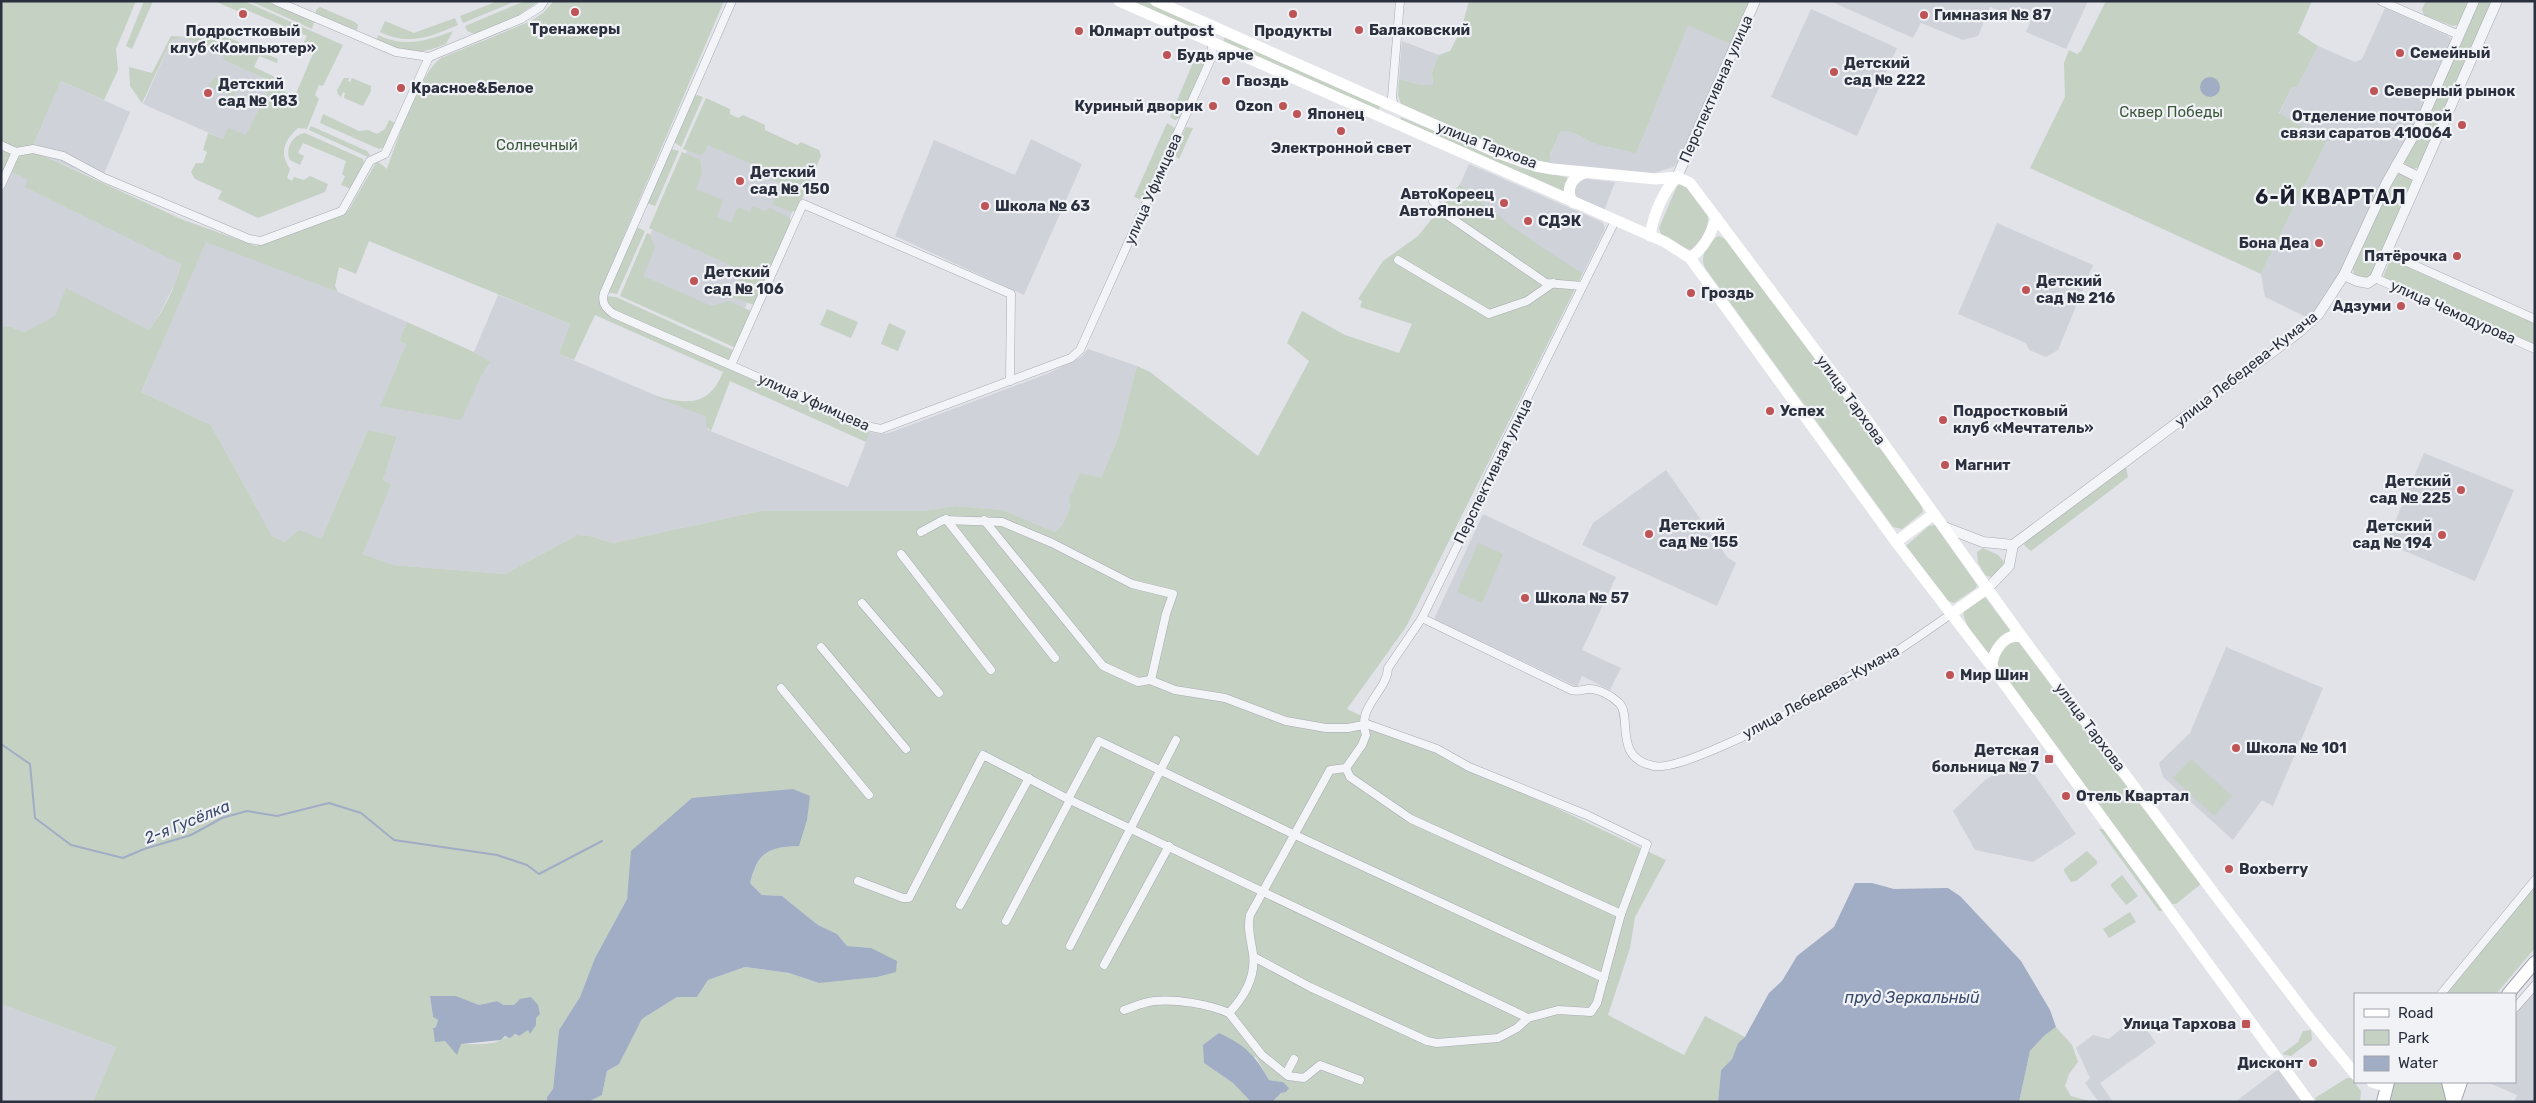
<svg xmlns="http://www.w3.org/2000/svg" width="2536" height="1103" font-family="Rubik,sans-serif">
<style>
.built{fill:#cfd2d9}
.green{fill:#c5d1c3;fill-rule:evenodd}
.water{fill:#a0adc4}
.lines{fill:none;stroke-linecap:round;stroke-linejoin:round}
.stream{stroke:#a0adc4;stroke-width:2}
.minor-casing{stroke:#a7aab2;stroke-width:9}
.tertiary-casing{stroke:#a7aab2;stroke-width:11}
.primary-casing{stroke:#a1a6b2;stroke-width:14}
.minor{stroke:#f3f4f7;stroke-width:8}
.tertiary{stroke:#f3f4f7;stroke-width:10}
.secondary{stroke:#fff;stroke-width:11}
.primary{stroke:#fff;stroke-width:12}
.poi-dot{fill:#bf5457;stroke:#f0f2f6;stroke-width:2}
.labels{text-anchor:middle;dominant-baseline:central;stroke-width:4.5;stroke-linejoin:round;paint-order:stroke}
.poi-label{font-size:15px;font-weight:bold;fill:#2b303e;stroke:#f0f2f6;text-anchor:start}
.street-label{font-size:15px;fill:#2b303e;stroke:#f0f2f6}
.park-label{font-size:15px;fill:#3c583a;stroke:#f0f2f6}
.water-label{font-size:16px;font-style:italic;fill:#3a4b6d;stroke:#f0f2f6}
.district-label{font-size:20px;font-weight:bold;letter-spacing:1px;fill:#1d212f;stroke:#f0f2f6}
</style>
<rect width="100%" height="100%" fill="#e1e3e8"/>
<g class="built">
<path d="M1830 1H2088L2066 49 2026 32 2030 23 1990 7 1978 36 1963 40 1921 23 1913 38Z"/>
<path d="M2385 8 2448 36 2451 39 2450 44 2418 117 2333 288 2321 306 2308 318 2265 297 2261 274 2327 140 2279 114 2292 87H2297L2318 46 2355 62 2362 59Z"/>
<path d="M1811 9 1897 48 1857 136 1771 97Z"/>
<path d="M1688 24 1732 45 1677 163 1673 167 1654 173 1550 163V156L1561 131H1568L1595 143 1609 148H1622L1636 154Z"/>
<path d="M183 37 225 57 223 60 273 82 246 136 223 139 143 104 171 41Z"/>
<path d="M1402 41 1439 55 1432 72 1433 85 1417 84 1399 79Z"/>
<path d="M61 81 130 112 101 181 31 150Z"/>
<path d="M704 112 816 161 775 249 664 202Z"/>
<path d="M1031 139 1082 164 1024 295 895 236 934 140 1015 175Z"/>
<path d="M1469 164 1602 222 1605 227 1604 231 1583 273 1537 247 1505 223 1460 184Z"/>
<path d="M12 172 28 179 26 187 181 263 176 281 157 319 149 330 67 289 56 316 24 332 11 327 1 326V194Z"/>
<path d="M1579 178 1615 182 1604 211 1574 198 1576 180Z"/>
<path d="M659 214 764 266 729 343 625 295Z"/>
<path d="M1997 223 2093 265 2058 350 2046 357 2029 350 2026 343 1958 314Z"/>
<path d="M206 241 338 292 407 322 399 341 406 344 380 406 481 376 489 362 474 352 498 295 570 324 559 354 706 417 708 430 848 487 870 432 880 434 889 433 1047 374 1081 357 1088 349 1137 366 1118 438 1101 478 1069 499 1070 508 1062 525 1055 532 1003 510 955 506 923 511H760L613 543 590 536 577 535 505 574 393 565 363 554 390 484 383 480 397 436 368 430 321 539 285 542 272 536 211 425 141 392Z"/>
<path d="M2424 453 2514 490 2475 581 2386 543Z"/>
<path d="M1666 470 1727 557 1736 563 1717 606 1582 545 1593 523Z"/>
<path d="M1483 514 1616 577 1582 650 1621 668 1610 690 1582 676 1577 687 1434 619Z"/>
<path d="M2226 647 2323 688 2273 806 2262 800 2233 840 2163 777 2159 763 2190 733Z"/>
<path d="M2022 757 2076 834 2033 862 1975 850 1953 811 1985 780Z"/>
<path d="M2535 991V1102H2514L2517 1095 2487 1082H2515V1014Z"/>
<path d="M1 1004 116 1047 93 1102H1Z"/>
<path d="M2129 1022 2142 1023 2156 1043 2100 1083 2113 1102H2099L2085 1083 2090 1078 2076 1048 2093 1035 2109 1039Z"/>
<path d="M2280 1068 2304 1102H2235Z"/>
</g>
<g class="green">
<path d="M1 1H136L116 49 118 70 104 100 61 81 31 150 181 219 256 246 348 211 377 161 387 169C396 144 420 72 441 58L531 21 543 13 554 1H724L600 292V306L609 315 870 432 866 442 730 381 711 431 706 426V417L651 395C683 403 708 410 723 372L595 315 574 360 559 354 570 324 369 241 356 274 339 267 335 286 338 292 206 242 141 392 211 425 272 536 285 542 299 530 321 539 368 430 397 436 383 480 391 484 363 554 393 565 505 574 577 535 590 536 613 543 760 511H923L955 506 1003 510 1055 532 1062 525 1070 508 1069 499 1080 473 1101 478 1118 438 1137 366 1150 372 1258 456 1309 361 1287 343 1302 311 1345 335 1399 353 1412 324 1360 307 1362 301 1358 299 1383 261 1418 236 1460 184C1502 220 1535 245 1583 273L1406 627 1347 709 1666 860 1635 917 1630 948 1608 1015 1684 1055 1705 1016 1745 1037 1738 1043 1732 1059 1721 1070 1718 1102H1272L1281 1093 1283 1082 1269 1080 1256 1057 1204 1063 1233 1083 1251 1102H588L602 1095 607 1071 619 1063 642 1019 677 997H697L708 980 745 967 789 973 819 983 845 979 871 948 847 946 837 934 818 925 782 896 762 895 750 883C759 852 768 847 799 846L632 851 627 899 595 958 580 997 559 1030 553 1089 547 1097V1102H93L116 1047 1 1004V326L11 327 24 332 55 316 66 288 149 330C164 311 175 287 181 264L25 187 27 179 12 172 1 194ZM430 996H456L479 1005 497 1001 504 1005H514L530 1033 528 1030 519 1036C511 1033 507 1037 501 1040 488 1047 459 1044 444 1041L433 1027H436L438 1020 433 1017Z"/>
<path d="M144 1H153L132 49 126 46Z"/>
<path d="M214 1H244L343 45 323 86 319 85 315 95 319 99 307 129 298 128C284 140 279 154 290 169L287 178 292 181 294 177 304 180 310 176 328 184 325 192 258 218 218 199 222 191 195 179 191 172 196 163H203L207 152 203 150 208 133 223 139 228 128 246 135 273 82 223 60 224 57 183 37 171 41 142 103 130 86 129 67 152 73 171 36 186 37 189 28 197 24 278 59 277 63 259 56 254 67 275 77 274 87 295 96 315 49 304 42 307 36 242 8 240 12Z"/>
<path d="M250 1H267L314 22 312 29Z"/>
<path d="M498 1H516L463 23 460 16Z"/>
<path d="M525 1H539L519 15 475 34 467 31 465 26Z"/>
<path d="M1129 1H1144L1209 30V34Z"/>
<path d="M1469 1H1751L1732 45 1688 25 1636 154C1622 148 1608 149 1594 143 1583 139 1573 130 1561 131L1550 155V163L1521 157 1401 104 1398 95 1399 79 1417 84 1433 85 1432 72 1439 55 1450 51 1461 30Z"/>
<path d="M2106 1H2312L2298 33 2318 46 2297 87H2292L2279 113 2327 140 2261 274 2030 168 2065 97 2064 63 2069 50 2077 54 2081 51Z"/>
<path d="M2426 1H2471L2460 24 2453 26 2424 15 2422 9Z"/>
<path d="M2479 1H2493L2420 167 2413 169 2404 163Z"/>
<path d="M320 7 355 22 358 25 357 30 316 16V10Z"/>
<path d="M455 18 458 25C430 37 409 46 380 32L385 21 414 33Z"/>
<path d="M453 31 446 44C417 56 406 53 377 42V39L378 35C405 48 426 41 453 31Z"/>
<path d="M1225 37 1380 106 1378 112 1223 42Z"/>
<path d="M1195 58 1205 62 1181 117 1175 120 1170 117Z"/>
<path d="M214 77 237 89 233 97 209 86Z"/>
<path d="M344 78H349L348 81 350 82 352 78 371 86V91L363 106 344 98 345 93 343 92 341 97 338 94 337 90Z"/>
<path d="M697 95 703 97 681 147 674 142 695 96Z"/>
<path d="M706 98 730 109V114L738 118 743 115 765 125V130L797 145 801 142 819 150 821 156 797 210 791 212 772 204 781 184 763 175 765 170 708 145 704 153 700 155 683 149Z"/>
<path d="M323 114 359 131 368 130 377 134 385 129 389 120 395 123 384 147 379 149 320 123Z"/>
<path d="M1401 117 1522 168 1566 177 1568 179 1564 193 1400 120Z"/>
<path d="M1167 123 1176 129 1145 199 1142 200 1134 197Z"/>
<path d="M311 126 367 151 370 155 368 157 309 130Z"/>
<path d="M1186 127 1193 128 1179 159 1173 154Z"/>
<path d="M305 133 363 159 364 162 351 189 341 185 345 176 342 174 346 161 303 143 298 153 304 156 300 165 290 160C285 149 292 135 305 133Z"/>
<path d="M671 149 679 151 655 206 647 203Z"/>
<path d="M682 152 700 160 702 174 696 189 723 200 717 217 731 223 738 207 750 212 753 206 764 211 770 208 790 218 791 223 754 305 732 297 743 271 649 228Z"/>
<path d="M2403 173 2413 181 2369 279 2355 276 2352 267 2395 175Z"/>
<path d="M1682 183 1686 185C1701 204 1716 212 1703 236 1700 243 1697 248 1690 250L1663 239 1659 228 1677 186Z"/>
<path d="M639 228 645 231 617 294 607 292 635 229Z"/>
<path d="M647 233 650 234 655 248 643 276 712 306 729 301 751 311 736 348 620 296Z"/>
<path d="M1719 236 1725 239 1921 500 1923 512 1902 529 1893 527 1705 268C1699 257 1708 240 1719 236Z"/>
<path d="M2391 258 2535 322V344L2383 277Z"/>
<path d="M606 296 616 297 735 351 727 361 609 308Z"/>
<path d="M827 309 858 322 851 338 820 325Z"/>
<path d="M407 322 474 352 490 362 481 376 461 420 380 406 406 344 399 341Z"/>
<path d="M889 323 906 331 898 351 881 344Z"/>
<path d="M2126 467 2128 477 2031 551 2024 545 2025 542Z"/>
<path d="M1935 525 1977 585 1976 588 1954 603 1948 601 1906 546 1929 526Z"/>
<path d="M1478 543 1503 554 1482 603 1457 592Z"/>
<path d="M1983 548 1998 555 2006 564 1992 577 1986 576 1978 563 1977 552Z"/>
<path d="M1984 596 2010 630 1991 655C1979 646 1963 624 1963 609Z"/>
<path d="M2016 640 2021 643 2201 884 2176 904H2172L1996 664 2005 643Z"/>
<path d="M2191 759 2232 796 2214 816 2173 778Z"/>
<path d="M2099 829H2103L2164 911H2159Z"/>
<path d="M2087 851 2097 861V864L2076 881 2071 882 2064 871V869Z"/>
<path d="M2122 875 2138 896 2126 905 2110 885Z"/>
<path d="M2535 885V948L2496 994H2445Z"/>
<path d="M2130 912 2136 922 2109 938 2103 929Z"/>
<path d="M2056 1027 2072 1045 2078 1062 2069 1074 2065 1086 2071 1096 2093 1102H2019L2030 1051 2045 1035Z"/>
<path d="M2311 1030 2312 1040 2291 1056 2282 1054 2298 1042 2303 1031Z"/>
<path d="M2347 1078H2351L2361 1091 2360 1102H2317L2315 1098Z"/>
<path d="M2394 1082H2442L2448 1102H2388Z"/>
</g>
<g class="water">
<circle cx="2210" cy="87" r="10"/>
<path d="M793 789 810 796 807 820 799 846C768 847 758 852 750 883L762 895 782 896 818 925 837 934 847 946 871 948 897 961 896 972 877 977 819 983 789 973 745 967 708 980 697 997H677L642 1019 619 1064 607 1071 602 1095 588 1102H547V1097L553 1089 559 1030 580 997 595 958 627 899 631 851 692 798Z"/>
<path d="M1855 883H1872L1894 889 1948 888 1960 896 2021 961 2050 1010 2056 1027 2045 1035 2030 1051 2019 1102H1718L1721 1070 1732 1059 1738 1043 1745 1037 1769 993 1782 981 1797 956 1834 927Z"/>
<path d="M430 996H456L479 1005 497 1001 504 1005H514L520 999 531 997 538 1005 540 1014 536 1018V1025L530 1034 528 1030 519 1036 515 1034 510 1038 505 1036 501 1040 461 1044 457 1055 445 1041 435 1042 433 1028 436 1027 438 1020 433 1017Z"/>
<path d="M1219 1033C1245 1045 1255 1055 1269 1080L1283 1082 1289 1088 1286 1092 1281 1093 1272 1102H1251L1233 1083 1204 1063 1203 1045Z"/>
</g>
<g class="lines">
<path class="stream" d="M1 744 30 764 35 818 71 845 123 858 144 849 191 835 222 818 247 811 277 816 329 803 361 813 394 840 497 855 527 865 539 874 602 841"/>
<g class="minor-casing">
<g id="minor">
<path d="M276 1 396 52 429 57 521 19 540 7 544 1"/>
<path d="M732 1 604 293C601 303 606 309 614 314L871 427 881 429 1071 358 1080 350 1210 61 1213 53 1211 43"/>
<path d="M2381 1 2459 35"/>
<path d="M1394 107 1392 97 1400 1"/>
<path d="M1 145 16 152 33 149 63 156 104 178 249 239 261 241 342 211 370 161 385 154 429 57"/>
<path d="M1 185 16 152"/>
<path d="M1433 201 1444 213 1546 283 1582 286"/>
<path d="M2387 253 2535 319"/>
<path d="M1398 260 1489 314 1527 301 1553 283"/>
<path d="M2375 278 2535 349"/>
<path d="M731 365 803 204 1011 294 1010 381"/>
<path d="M946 519 1055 658"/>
<path d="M984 520 1103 666 1138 682 1150 680 1175 690 1225 698 1286 721 1326 728H1348L1363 725"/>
<path d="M921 532 943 520 1002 522 1052 543 1132 584 1173 594 1166 614 1151 680"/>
<path d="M901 554 991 670"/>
<path d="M862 603 939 693"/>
<path d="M1422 618 1571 690C1578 692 1581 690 1588 689 1598 688 1612 696 1619 703 1633 716 1612 758 1654 766 1677 771 1767 726 1790 712 1804 704 1817 693 1831 686 1850 675 1870 667 1889 656 1910 643 1931 628 1951 614"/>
<path d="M821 647 906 749"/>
<path d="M781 688 869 795"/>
<path d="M1364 723 1437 749 1469 767 1587 815 1647 844 1621 914"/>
<path d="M1068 799 1099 741 1293 834 1604 978"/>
<path d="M858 881 903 898H909L983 755 1068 799 1528 1018"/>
<path d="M960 905 1029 778"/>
<path d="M1006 921 1070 800"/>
<path d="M1070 946 1176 740"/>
<path d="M1254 957 1310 987 1427 1041 1437 1043 1498 1038 1517 1028 1528 1018 1558 1010 1591 1012 1597 1003 1621 914 1411 819 1350 777 1346 768"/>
<path d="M1104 965 1169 846"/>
<path d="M2441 994 2535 880"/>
<path d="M2515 1008 2535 985"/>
<path d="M1124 1010C1133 1007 1144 1002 1154 1001 1177 999 1208 1004 1229 1013L1262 1055 1288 1076 1304 1078 1320 1065 1360 1080"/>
<path d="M1229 1013C1244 997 1256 977 1253 954 1251 940 1247 928 1250 915L1330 770 1346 768 1362 745 1366 735C1356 706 1387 692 1388 668L1422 618 1473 514 1489 475 1615 221"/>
<path d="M1286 1074 1294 1059"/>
</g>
</g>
<g class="tertiary-casing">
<g id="tertiary">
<path d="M2396 166 2418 177"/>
<path d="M1677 177 1755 1"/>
<path d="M2344 275 2357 281 2368 283 2375 278 2497 1"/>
<path d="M1944 527 1983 542 2013 545 2299 332 2318 315 2344 275 2386 184 2420 124 2474 1"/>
<path d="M1988 588 2009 566 2013 545"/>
</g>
</g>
<g class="primary-casing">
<g id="primary">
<path d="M2508 994 2535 962"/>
<path d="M2448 1082 2453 1102"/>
<path d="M2383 1102 2388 1082"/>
<path d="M2454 1102 2461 1082"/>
</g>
</g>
<use href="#minor" class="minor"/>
<use href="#tertiary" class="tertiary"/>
<g class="secondary">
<path d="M1119 1 1665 242 1690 258 1896 542 1992 667 2309 1102"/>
<path d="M1156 1 1498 153 1536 166 1552 169 1655 179 1677 177 1690 183 1849 395 2022 637 2216 896 2310 1019 2355 1074"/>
<path d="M1574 203C1564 191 1571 178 1584 173"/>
<path d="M1650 236C1653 216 1663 191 1677 177"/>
<path d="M1690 258C1704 248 1712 234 1716 217"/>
<path d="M1896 542 1934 514"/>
<path d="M1951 614 1988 588"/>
<path d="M1992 667C1992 652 2005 632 2022 637"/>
<path d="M2372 1082 2385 1086"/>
</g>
<use href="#primary" class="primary"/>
</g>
<g class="poi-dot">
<circle cx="575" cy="12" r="5"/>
<circle cx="243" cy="14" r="5"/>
<circle cx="1293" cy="14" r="5"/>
<circle cx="1924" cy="15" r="5"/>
<circle cx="1359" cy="30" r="5"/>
<circle cx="1079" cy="31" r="5"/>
<circle cx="2400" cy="53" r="5"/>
<circle cx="1167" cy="55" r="5"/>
<circle cx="1834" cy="72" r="5"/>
<circle cx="1226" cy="81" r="5"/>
<circle cx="401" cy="88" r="5"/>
<circle cx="2374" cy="91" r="5"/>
<circle cx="208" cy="93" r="5"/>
<circle cx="1213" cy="106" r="5"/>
<circle cx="1283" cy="106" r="5"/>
<circle cx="1297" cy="114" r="5"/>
<circle cx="2462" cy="125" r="5"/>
<circle cx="1341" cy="131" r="5"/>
<circle cx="740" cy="181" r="5"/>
<circle cx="1504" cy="203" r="5"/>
<circle cx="985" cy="206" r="5"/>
<circle cx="1528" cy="221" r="5"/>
<circle cx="2319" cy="243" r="5"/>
<circle cx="2457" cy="256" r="5"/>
<circle cx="694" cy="281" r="5"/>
<circle cx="2026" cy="290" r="5"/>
<circle cx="1691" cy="293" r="5"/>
<circle cx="2401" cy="306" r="5"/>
<circle cx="1770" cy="411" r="5"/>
<circle cx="1943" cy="420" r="5"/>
<circle cx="1945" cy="465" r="5"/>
<circle cx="2461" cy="490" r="5"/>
<circle cx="1649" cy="534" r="5"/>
<circle cx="2442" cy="535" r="5"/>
<circle cx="1525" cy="598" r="5"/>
<circle cx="1950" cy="675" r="5"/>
<circle cx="2236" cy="748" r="5"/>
<rect x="2044" y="754" width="10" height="10" rx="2.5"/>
<circle cx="2066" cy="796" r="5"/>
<circle cx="2229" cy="869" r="5"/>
<rect x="2241" y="1019" width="10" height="10" rx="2.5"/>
<circle cx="2313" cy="1063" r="5"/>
</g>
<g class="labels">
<g class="poi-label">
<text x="1934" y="15">Гимназия № 87</text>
<text x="575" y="29" text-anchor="middle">Тренажеры</text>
<text x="1369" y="30">Балаковский</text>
<text x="243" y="31" text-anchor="middle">Подростковый<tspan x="243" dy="17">клуб «Компьютер»</tspan></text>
<text x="1089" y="31">Юлмарт outpost</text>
<text x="1293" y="31" text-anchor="middle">Продукты</text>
<text x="2410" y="53">Семейный</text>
<text x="1177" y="55">Будь ярче</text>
<text x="1844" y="63">Детский<tspan x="1844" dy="17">сад № 222</tspan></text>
<text x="1236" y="81">Гвоздь</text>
<text x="218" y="84">Детский<tspan x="218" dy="17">сад № 183</tspan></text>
<text x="411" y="88">Красное&amp;Белое</text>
<text x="2384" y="91">Северный рынок</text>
<text x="1203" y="106" text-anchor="end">Куриный дворик</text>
<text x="1273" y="106" text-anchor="end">Ozon</text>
<text x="1307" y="114">Японец</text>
<text x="2452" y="116" text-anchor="end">Отделение почтовой<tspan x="2452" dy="17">связи саратов 410064</tspan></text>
<text x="1341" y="148" text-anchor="middle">Электронной свет</text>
<text x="750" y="172">Детский<tspan x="750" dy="17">сад № 150</tspan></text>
<text x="1494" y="194" text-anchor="end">АвтоКореец<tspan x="1494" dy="17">АвтоЯпонец</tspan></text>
<text x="995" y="206">Школа № 63</text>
<text x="1538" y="221">СДЭК</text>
<text x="2309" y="243" text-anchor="end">Бона Деа</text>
<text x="2447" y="256" text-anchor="end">Пятёрочка</text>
<text x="704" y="272">Детский<tspan x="704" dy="17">сад № 106</tspan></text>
<text x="2036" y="281">Детский<tspan x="2036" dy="17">сад № 216</tspan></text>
<text x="1701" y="293">Гроздь</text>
<text x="2391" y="306" text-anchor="end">Адзуми</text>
<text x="1780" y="411">Успех</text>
<text x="1953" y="411">Подростковый<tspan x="1953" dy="17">клуб «Мечтатель»</tspan></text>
<text x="1955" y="465">Магнит</text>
<text x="2451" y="481" text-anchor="end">Детский<tspan x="2451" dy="17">сад № 225</tspan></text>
<text x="1659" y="525">Детский<tspan x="1659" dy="17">сад № 155</tspan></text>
<text x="2432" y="526" text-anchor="end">Детский<tspan x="2432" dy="17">сад № 194</tspan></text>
<text x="1535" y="598">Школа № 57</text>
<text x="1960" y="675">Мир Шин</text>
<text x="2246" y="748">Школа № 101</text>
<text x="2039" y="750" text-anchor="end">Детская<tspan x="2039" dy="17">больница № 7</tspan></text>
<text x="2076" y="796">Отель Квартал</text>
<text x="2239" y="869">Boxberry</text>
<text x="2236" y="1024" text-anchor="end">Улица Тархова</text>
<text x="2303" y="1063" text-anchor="end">Дисконт</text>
</g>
<g class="street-label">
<text transform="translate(1716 89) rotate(-66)">Перспективная улица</text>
<text transform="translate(1487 145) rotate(21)">улица Тархова</text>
<text transform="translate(1153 189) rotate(-66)">улица Уфимцева</text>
<text transform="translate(2453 312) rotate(24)">улица Чемодурова</text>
<text transform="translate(2246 369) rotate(-38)">улица Лебедева-Кумача</text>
<text transform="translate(1851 400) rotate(54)">улица Тархова</text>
<text transform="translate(814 402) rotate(24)">улица Уфимцева</text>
<text transform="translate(1493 471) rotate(-64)">Перспективная улица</text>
<text transform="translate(1821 692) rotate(-29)">улица Лебедева-Кумача</text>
<text transform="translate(2090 727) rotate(53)">улица Тархова</text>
</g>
<g class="park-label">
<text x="2171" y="112">Сквер Победы</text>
<text x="537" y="145">Солнечный</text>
</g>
<g class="water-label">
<text transform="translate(187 822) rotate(-22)">2-я Гусёлка</text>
<text x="1912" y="997">пруд Зеркальный</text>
</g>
<g class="district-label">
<text x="2331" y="197">6-Й КВАРТАЛ</text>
</g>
</g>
<rect width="2536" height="1103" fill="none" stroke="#2b303e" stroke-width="5"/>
<rect x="2354" y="993" width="162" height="90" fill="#f0f2f6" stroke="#a1a4ac"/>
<rect x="2364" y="1009" width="25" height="8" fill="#ffffff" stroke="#a1a4ac"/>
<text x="2398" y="1018" font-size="15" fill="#2b303e">Road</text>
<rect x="2364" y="1030" width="25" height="15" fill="#c5d1c3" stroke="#a1a4ac"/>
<text x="2398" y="1043" font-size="15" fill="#2b303e">Park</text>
<rect x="2364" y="1056" width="25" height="15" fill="#a0adc4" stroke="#a1a4ac"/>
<text x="2398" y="1068" font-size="15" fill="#2b303e">Water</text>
</svg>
